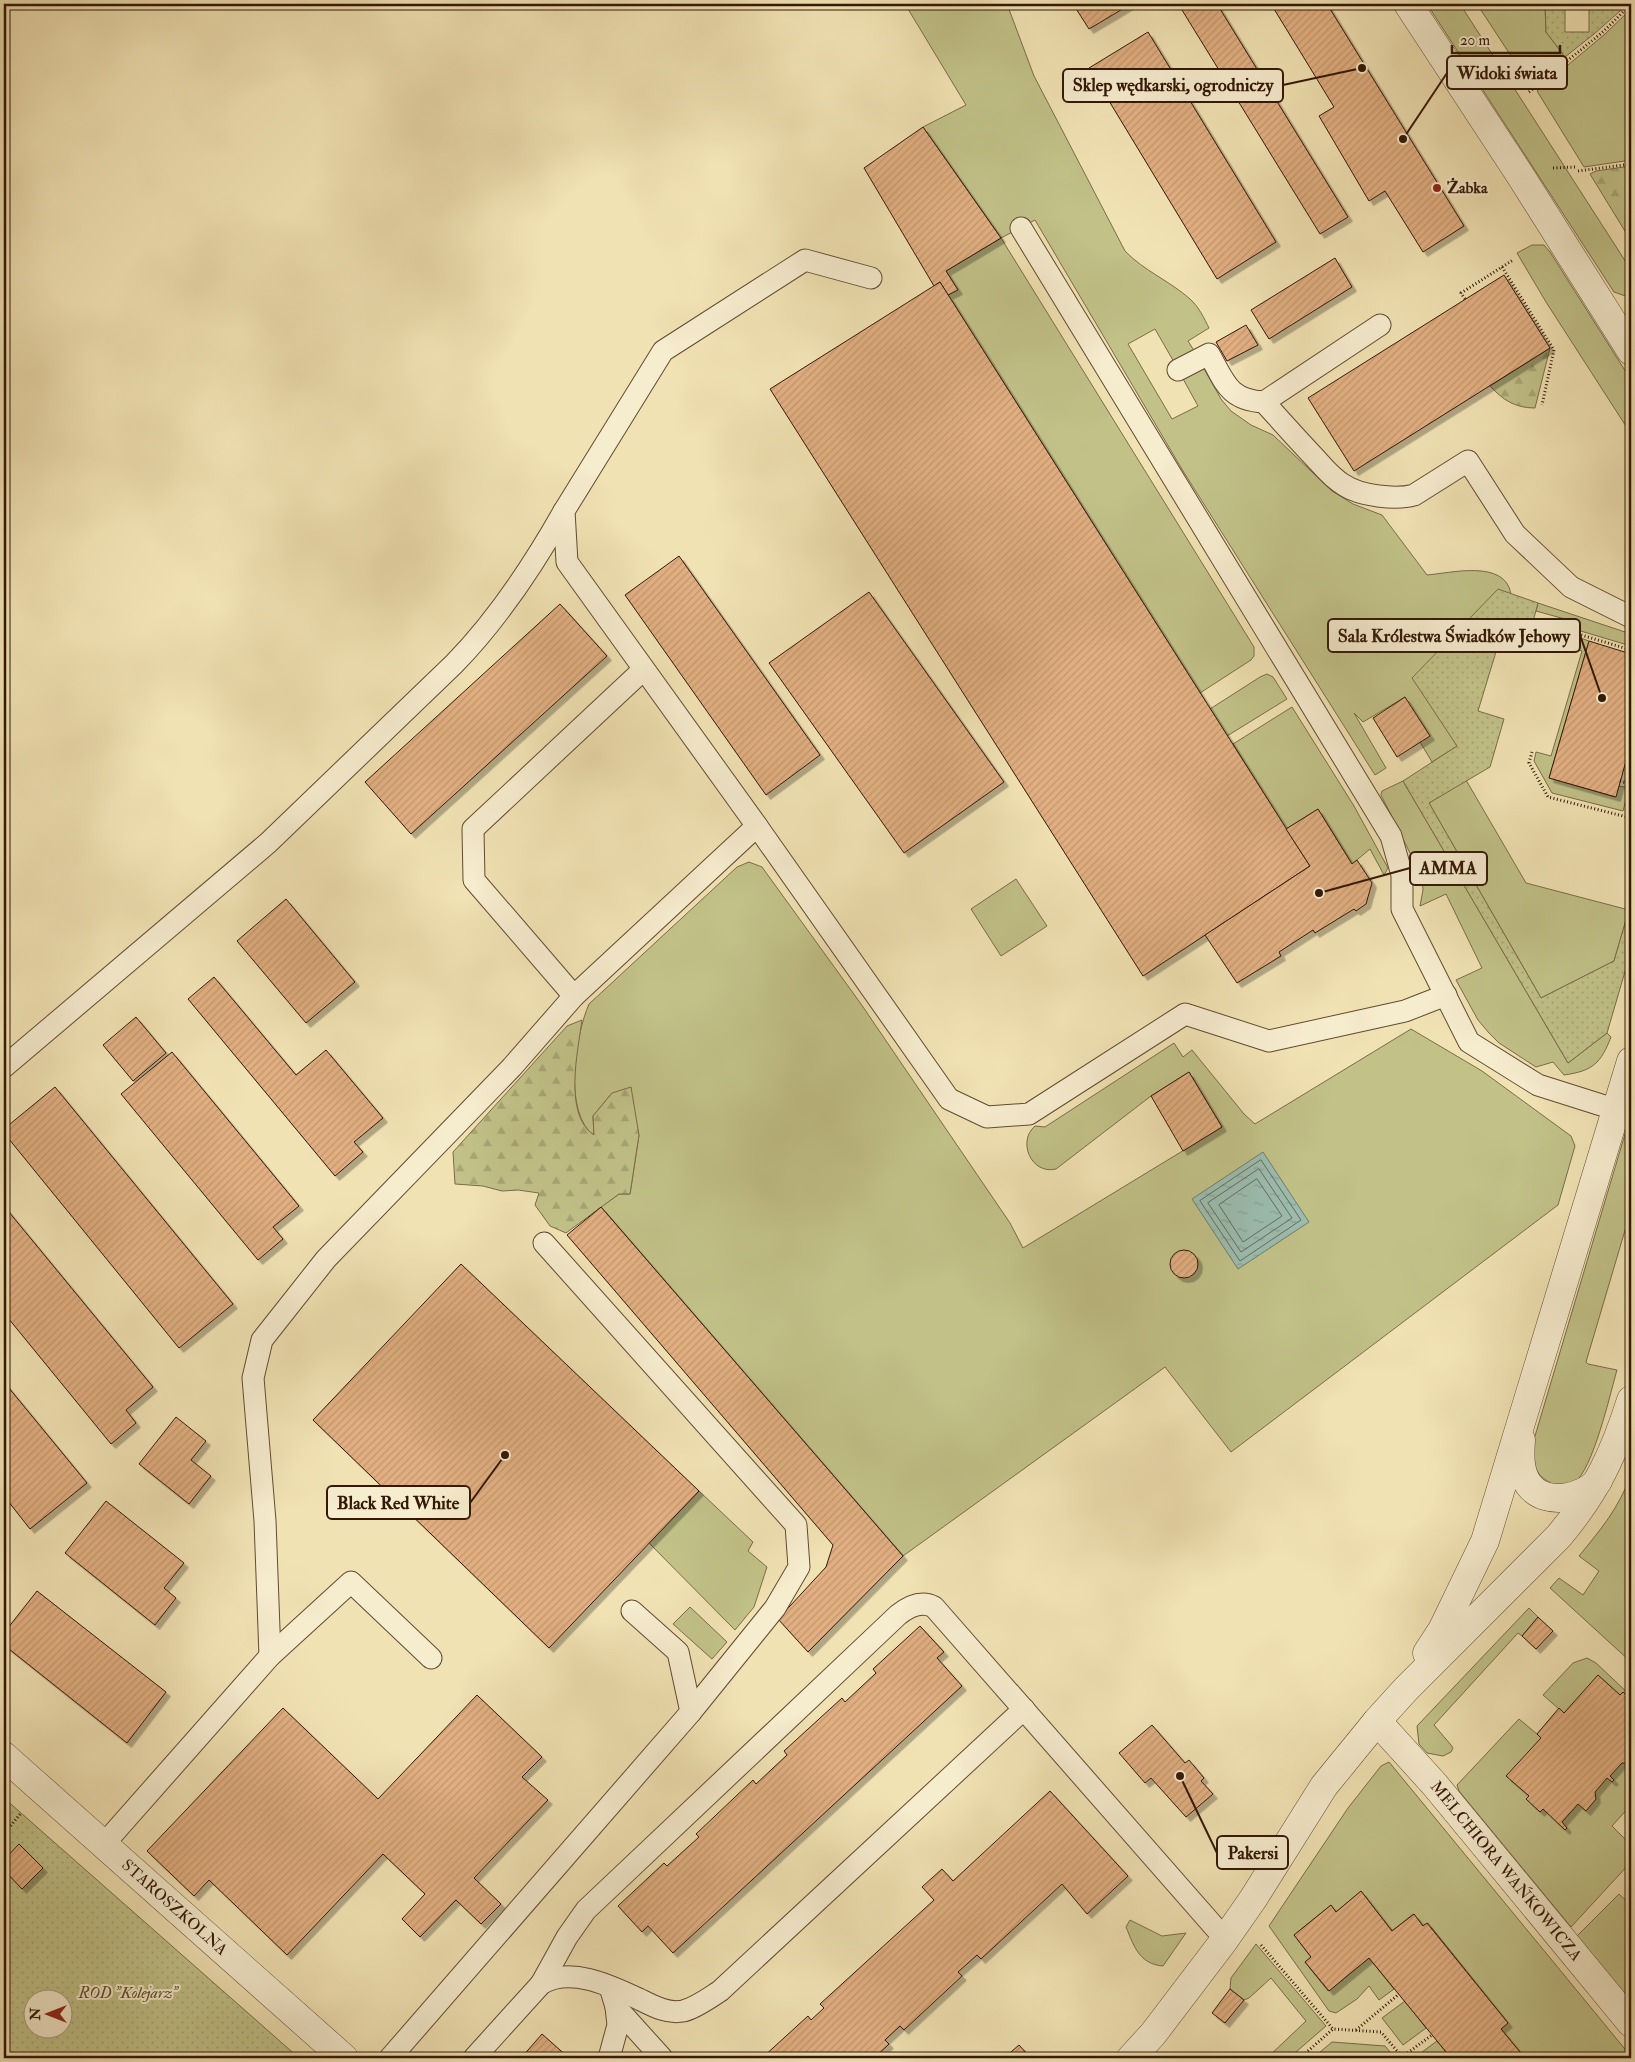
<svg xmlns="http://www.w3.org/2000/svg" width="1635" height="2062" font-family="'IM FELL Double Pica',serif">
<style>
.grass{fill:#c1c188;stroke:#7a6c48}
.forest{fill:url(#forest-firs);stroke:#7a6c48}
.park{fill:url(#park-dots);stroke:#7a6c48;fill-rule:evenodd}
.water{fill:url(#water-ripples);stroke:#717b6c}
.lines{fill:none;stroke-linecap:round;stroke-linejoin:round}
.shore{stroke:#676a5c;stroke-width:1}
.building{fill:url(#building-hatch);stroke:#331807;filter:url(#shadow)}
.lane-casing{stroke:#624a32;stroke-width:23}
.street-casing{stroke:#624a32;stroke-width:29}
.path{stroke:#331807;stroke-width:3;stroke-dasharray:1 2.5;stroke-linecap:butt}
.lane{stroke:#f6ecce;stroke-width:21}
.street{stroke:#f6ecce;stroke-width:28}
.poi-dot{fill:#8f2418;stroke:#f6ecce;stroke-width:2}
.labels{text-anchor:middle;dominant-baseline:central;stroke-width:4;stroke-linejoin:round;paint-order:stroke}
.poi-label{font-size:16px;font-weight:bold;fill:#331807;stroke:#f6ecce;text-anchor:start}
.street-label{font-size:16px;fill:#331807;stroke:#f6ecce}
.park-label{font-size:16px;font-style:italic;fill:#5e4b2e;stroke:#f6ecce}
.leader{fill:none;stroke:#331807;stroke-width:2}
.callout-dot{fill:#331807;stroke:#f6ecce;stroke-width:2}
.callout{fill:#f6ecce;stroke:#331807;stroke-width:2}
.callout-label{font-size:18px;text-anchor:middle;font-weight:bold;fill:#331807}
</style>
<defs>
<pattern id="forest-firs" width="22" height="20" patternUnits="userSpaceOnUse" patternTransform="scale(1.25)"><rect width="22" height="20" fill="#c1c188"/><path d="M5 1l3.5 6h-7zM16 11l3.5 6h-7z" fill="#a6a574"/></pattern>
<pattern id="park-dots" width="8" height="8" patternUnits="userSpaceOnUse" patternTransform="scale(1.25)"><rect width="8" height="8" fill="#c1c188"/><path d="M2 2h.1M6 6h.1" fill="none" stroke="#a6a574" stroke-width="1.8" stroke-linecap="round"/></pattern>
<pattern id="water-ripples" width="26" height="14" patternUnits="userSpaceOnUse" patternTransform="scale(1.25)"><rect width="26" height="14" fill="#9bbdb0"/><path d="M2 4q2-2 4 0t4 0M15 11q2-2 4 0t4 0" fill="none" stroke="#86a296"/></pattern>
<pattern id="building-hatch" width="6" height="6" patternUnits="userSpaceOnUse" patternTransform="scale(1.25)"><rect width="6" height="6" fill="#e1af81"/><path d="M-1 1l2-2M0 6l6-6M5 7l2-2" fill="none" stroke="#c2966e"/></pattern>
<filter id="shadow"><feDropShadow dx="4.5" dy="4.5" stdDeviation="0" flood-color="#0004"/></filter>
</defs>
<rect width="100%" height="100%" fill="#f1e2b3"/>
<filter id="stains"><feTurbulence type="fractalNoise" baseFrequency=".004" numOctaves="4"/><feColorMatrix values="0 0 0 0 .2 0 0 0 0 .09 0 0 0 0 .02 0 0 0 .5 -.17"/></filter>
<radialGradient id="worn" r=".72"><stop offset=".6" stop-color="#630" stop-opacity="0"/><stop offset="1" stop-color="#630" stop-opacity=".3"/></radialGradient>
<g class="grass">
<path d="M905 4H1007L1034 76 1125 251C1144 271 1170 281 1190 299 1199 307 1204 318 1209 328L1188 341 1195 352 1174 362 1155 329 1128 344 1172 419 1198 406 1182 377 1203 367 1221 399 1231 411 1251 425 1273 435 1332 491 1353 504 1382 515 1427 575C1451 573 1505 559 1511 594L1440 718 1457 746 1432 762 1420 742 1405 697 1363 722 1354 713 1386 768 1375 775 1183 471 1035 220 1001 238 1254 647V656L1251 660 1200 693 948 295 957 289 946 271 1001 238 923 127 966 105Z"/>
<path d="M1427 4H1460L1631 270V298L1614 292Z"/>
<path d="M1477 4H1545L1546 32 1565 57 1542 75 1528 82Z"/>
<path d="M1631 9V160L1584 167 1537 91 1605 34Z"/>
<path d="M1532 245H1544L1550 252 1631 380V434L1546 302 1517 253Z"/>
<path d="M1538 603 1631 634V646L1564 626 1558 644 1565 619 1536 611Z"/>
<path d="M1568 634 1589 641 1549 778 1615 797 1619 786 1629 788 1623 811 1552 793 1534 761 1536 752 1551 756 1582 651 1564 645Z"/>
<path d="M1267 674 1273 677 1287 699 1227 736 1210 709 1260 677Z"/>
<path d="M1292 707 1354 806 1388 868 1384 875 1370 849 1352 864 1318 809 1286 829 1233 744Z"/>
<path d="M1466 780 1526 883 1629 910 1614 961 1541 998 1429 803Z"/>
<path d="M1403 781 1568 1063 1607 1033 1611 1037C1601 1063 1593 1071 1564 1075L1553 1062 1536 1067 1499 1043 1489 1033 1478 1020 1456 980 1482 968 1446 894 1420 906 1423 890 1422 877 1381 795 1382 791Z"/>
<path d="M749 862 762 867 861 1004 1010 1223 1023 1248 1222 1127 1189 1072 1151 1096 1056 1169C1031 1175 1017 1141 1035 1126L1045 1127 1174 1043 1183 1057 1192 1050 1244 1114 1255 1124 1411 1029 1482 1071 1571 1136 1575 1146 1558 1205 1231 1452 1165 1367 903 1556 601 1207 619 1194H630L639 1135 612 1093 593 1116 594 1136C563 1112 575 1036 589 1004L737 867Z"/>
<path d="M1016 879 1047 926 1001 956 971 909Z"/>
<path d="M1631 1114V1210L1586 1362 1588 1364 1617 1370C1610 1394 1593 1470 1574 1483 1570 1485 1563 1486 1559 1487 1535 1476 1534 1470 1532 1446Z"/>
<path d="M1631 1475V1662L1550 1588 1559 1578 1583 1595 1599 1571 1579 1556C1602 1528 1618 1509 1631 1475Z"/>
<path d="M699 1491 753 1542 748 1551 767 1567 754 1607 735 1630 649 1543Z"/>
<path d="M690 1607 727 1642 712 1659 673 1624Z"/>
<path d="M1529 1608 1538 1617 1522 1636 1518 1633 1434 1725 1451 1745 1453 1748 1451 1752 1443 1756 1427 1753 1419 1744 1417 1726Z"/>
<path d="M1587 1658 1596 1663 1631 1696V1805L1612 1826 1629 1843 1631 1842V1862L1571 1927 1459 1791 1457 1785 1519 1719 1537 1734 1559 1709 1543 1695 1573 1663Z"/>
<path d="M1389 1762 1629 2054 1628 2058H1525L1501 2029 1508 2023 1428 1923 1423 1926 1413 1914 1392 1931 1361 1891 1336 1912 1331 1905 1294 1935 1311 1957 1305 1962 1328 1991 1369 1958 1394 1989 1379 2000 1369 1986 1357 1999 1336 2013 1329 2011 1269 1926 1348 1808 1381 1766Z"/>
<path d="M1619 1894 1631 1905V1917L1627 1922 1631 1927V2001L1577 1936Z"/>
<path d="M1130 1920 1162 1936 1186 1933 1163 1966C1139 1964 1134 1946 1126 1927Z"/>
<path d="M1256 1944 1326 2026 1289 2058H1267L1306 2021 1271 1978 1249 1998 1244 2000 1230 1989 1231 1978Z"/>
<path d="M1405 2001 1426 2028 1403 2045 1382 2018Z"/>
<path d="M1437 2041 1451 2058H1414Z"/>
<path d="M1332 2042 1385 2046 1395 2058H1313Z"/>
</g>
<g class="forest">
<path d="M1631 166V241L1590 174 1596 171Z"/>
<path d="M1550 348 1535 408C1515 408 1503 400 1490 386Z"/>
<path d="M582 1020C578 1051 563 1115 594 1135L593 1116 612 1093 631 1087 639 1135 630 1194H619L566 1233 550 1226 535 1205 539 1193 518 1190 502 1191 483 1186 455 1184 453 1152 567 1026Z"/>
</g>
<g class="park">
<path d="M1545 4H1628L1594 34 1565 57 1546 32ZM1565 9H1589V32H1565Z"/>
<path d="M1498 589 1538 603 1528 640 1502 632 1478 711 1504 719 1490 767 1429 803 1541 998 1614 961 1631 903V951L1607 1033 1568 1063 1403 781 1457 746 1412 678Z"/>
<path d="M4 1798 299 2058H4ZM32 2000H62V2030H32Z"/>
</g>
<path class="water" d="M1263 1152 1309 1222 1238 1269 1192 1199Z"/>
<g class="lines">
<g class="shore">
<path d="M1261 1160 1301 1220 1240 1261 1200 1201Z"/>
<path d="M1259 1169 1292 1218 1241 1252 1208 1203Z"/>
<path d="M1257 1179 1282 1216 1243 1242 1219 1205Z"/>
</g>
</g>
<g class="building">
<path d="M1073 4H1131L1089 29Z"/>
<path d="M1193 4H1217L1348 217 1320 234 1182 10Z"/>
<path d="M1271 4H1327L1464 226 1423 252 1385 191 1369 201 1319 116 1334 107Z"/>
<path d="M1148 32 1276 242 1217 279 1089 68Z"/>
<path d="M923 127 1001 238 946 271 958 290 948 295 940 282 934 286 864 168Z"/>
<path d="M1335 258 1352 287 1269 339 1251 310Z"/>
<path d="M1504 275 1550 348 1354 471 1308 398Z"/>
<path d="M940 282 1310 866 1143 976 770 389Z"/>
<path d="M1246 325 1258 345 1227 361 1216 342Z"/>
<path d="M679 556 820 755 766 795 625 595Z"/>
<path d="M869 592 1004 782 904 853 769 663Z"/>
<path d="M560 604 607 656 411 834 365 782Z"/>
<path d="M1589 641 1631 654V743L1616 797 1549 778Z"/>
<path d="M1405 697 1430 736 1397 757 1373 718Z"/>
<path d="M1318 809 1352 864 1357 860 1372 883 1366 904 1356 911 1354 909 1315 933 1313 930 1279 952 1281 956 1237 983 1205 935 1310 866 1286 829Z"/>
<path d="M286 899 355 982 306 1023 237 941Z"/>
<path d="M214 977 296 1075 326 1050 383 1118 354 1142 363 1152 335 1176 188 999Z"/>
<path d="M136 1017 166 1053 133 1081 103 1045Z"/>
<path d="M172 1052 299 1206 273 1227 283 1239 258 1260 121 1094Z"/>
<path d="M1189 1072 1222 1127 1183 1151 1151 1096Z"/>
<path d="M55 1087 233 1304 179 1348 4 1133V1129Z"/>
<path d="M4 1206 153 1387 126 1410 136 1423 111 1444 4 1313Z"/>
<path d="M601 1207 903 1556 808 1652 778 1619 826 1567 833 1545 567 1235Z"/>
<circle cx="1184" cy="1264" r="14"/>
<path d="M461 1264 699 1491 549 1648 313 1420Z"/>
<path d="M4 1382 87 1483 30 1529 4 1496Z"/>
<path d="M176 1417 206 1441 191 1460 211 1476 189 1504 139 1464Z"/>
<path d="M106 1501 184 1563 164 1588 176 1598 155 1625 65 1553Z"/>
<path d="M37 1591 166 1692 127 1743 4 1645V1633Z"/>
<path d="M1538 1617 1553 1631 1536 1649 1522 1636Z"/>
<path d="M920 1626 944 1652 937 1658 962 1686 673 1953 648 1926 642 1932 618 1906 664 1863 667 1866 699 1837 696 1834 753 1780 756 1784 787 1755 784 1751 842 1698 845 1702 876 1673 873 1669Z"/>
<path d="M1598 1675 1620 1695 1623 1692 1631 1700V1760L1629 1763H1622L1610 1776 1614 1780 1612 1782 1607 1778 1595 1792 1596 1799 1586 1811 1578 1804 1562 1822 1567 1828 1565 1830 1543 1809 1540 1812 1526 1799 1529 1796 1506 1776 1541 1738 1537 1734 1559 1708 1564 1713Z"/>
<path d="M477 1695 542 1757 522 1777 548 1800 474 1878 501 1904 481 1924 456 1900 420 1937 402 1919 425 1894 383 1854 287 1955 209 1880 194 1896 147 1851 283 1708 378 1799Z"/>
<path d="M1152 1725 1185 1763 1189 1760 1204 1778 1201 1781 1213 1794 1186 1817 1151 1778 1145 1783 1119 1753Z"/>
<path d="M1050 1791 1128 1876 1087 1914 1062 1884 981 1959 977 1955 958 1972 962 1976 904 2030 900 2026 885 2040 889 2044 874 2058H762L808 2016 811 2020 824 2008 820 2004 934 1900 922 1887 942 1869 953 1881Z"/>
<path d="M19 1844 43 1868 22 1889 4 1870V1860Z"/>
<path d="M1361 1891 1392 1931 1414 1914 1423 1926 1427 1923 1508 2023 1501 2029 1525 2058H1451L1369 1958 1329 1991 1305 1962 1311 1957 1294 1935 1331 1905 1336 1912Z"/>
<path d="M1230 1989 1244 2000 1225 2023 1212 2013Z"/>
<path d="M542 2034 569 2058H521Z"/>
<path d="M1019 2045 1031 2058H1004Z"/>
</g>
<g class="lines">
<g class="lane-casing">
<g id="lane">
<path d="M1021 228 1391 836 1402 875V909L1469 1042 1538 1085 1617 1110"/>
<path d="M1380 325 1264 402C1281 421 1298 440 1316 459 1324 468 1333 479 1344 485 1360 496 1396 500 1414 495L1468 461 1515 534 1571 587 1631 617"/>
<path d="M1178 370 1209 354C1225 382 1228 400 1264 402"/>
<path d="M757 826 949 1099 987 1117 1029 1114 1185 1014 1269 1041 1405 1011 1446 995"/>
<path d="M574 996 474 880 473 829 643 670"/>
<path d="M4 1067 268 843 454 664C498 619 533 566 564 511"/>
<path d="M632 1611 678 1652 691 1712"/>
<path d="M270 1656 265 1521 253 1378 262 1340 326 1259 512 1067 574 996 757 826 567 562 564 511 663 351 805 260 871 278"/>
<path d="M104 1844 270 1656 351 1582 431 1658"/>
<path d="M541 1984 567 1937 586 1910 898 1615C908 1607 921 1600 934 1607L1225 1939"/>
<path d="M610 1987 616 2007 662 2058"/>
<path d="M390 2058 691 1712 775 1608 799 1567 796 1525 544 1243"/>
<path d="M474 2058 541 1984C571 1966 611 1986 639 1999 653 2006 667 2014 683 2011 696 2008 709 1998 720 1991L1024 1709"/>
<path d="M609 2058 618 2025 616 2007"/>
</g>
</g>
<g class="street-casing">
<g id="street">
<path d="M1408 4 1520 175 1631 351"/>
<path d="M1521 1440C1520 1455 1519 1472 1529 1485 1546 1507 1583 1498 1598 1481"/>
<path d="M1427 1653 1442 1630 1485 1541 1631 1061"/>
<path id="s1" d="M1377 1721 1435 1785 1631 2023"/>
<path id="s2" d="M4 1756 344 2058"/>
<path d="M1131 2058 1153 2034 1223 1942 1253 1899 1324 1786 1377 1721 1406 1689 1559 1536C1596 1492 1614 1454 1631 1400"/>
</g>
</g>
<g class="path">
<path d="M1529 92 1604 31 1631 4"/>
<path d="M1553 168 1575 167"/>
<path d="M1578 171 1631 164"/>
<path d="M1502 267 1554 350 1542 405"/>
<path d="M1465 299 1461 293 1513 260"/>
<path d="M1561 644 1565 630 1631 650"/>
<path d="M1532 752 1529 763 1548 797 1631 818"/>
<path d="M1620 781 1631 784"/>
<path d="M1627 817 1631 802"/>
<path d="M4 1834 21 1813"/>
<path d="M1261 1945 1333 2029"/>
<path d="M1356 2030 1399 1994"/>
<path d="M1402 2057 1432 2035"/>
<path d="M1300 2058 1333 2029 1381 2032 1403 2058"/>
</g>
<use href="#lane" class="lane"/>
<use href="#street" class="street"/>
</g>
<circle class="poi-dot" cx="1437" cy="188" r="5"/>
<g class="labels">
<g class="poi-label">
<text x="1447" y="188">Żabka</text>
</g>
<g class="street-label">
<text stroke="none"><textPath href="#s1" startOffset="198">MELCHIORA WAŃKOWICZA</textPath></text>
<text stroke="none"><textPath href="#s2" startOffset="228">STAROSZKOLNA</textPath></text>
</g>
<g class="park-label">
<text x="128" y="1993">ROD "Kolejarz"</text>
</g>
</g>
<path class="leader" d="M1403 139L1447 73M1362 68L1283 85M1602 698L1580 635M1319 893L1410 868M505 1455L470 1503M1180 1776L1217 1853"/>
<g class="callout-dot">
<circle cx="1403" cy="139" r="5"/>
<circle cx="1362" cy="68" r="5"/>
<circle cx="1602" cy="698" r="5"/>
<circle cx="1319" cy="893" r="5"/>
<circle cx="505" cy="1455" r="5"/>
<circle cx="1180" cy="1776" r="5"/>
</g>
<g class="callout">
<rect x="1447" y="56" width="120" height="33" rx="5"/>
<rect x="1063" y="69" width="220" height="33" rx="5"/>
<rect x="1328" y="619" width="252" height="33" rx="5"/>
<rect x="1410" y="852" width="77" height="33" rx="5"/>
<rect x="327" y="1486" width="143" height="33" rx="5"/>
<rect x="1217" y="1836" width="71" height="33" rx="5"/>
</g>
<g class="callout-label">
<text x="1507" y="79">Widoki świata</text>
<text x="1173" y="91">Sklep wędkarski, ogrodniczy</text>
<text x="1454" y="642">Sala Królestwa Świadków Jehowy</text>
<text x="1448" y="874">AMMA</text>
<text x="398" y="1509">Black Red White</text>
<text x="1253" y="1859">Pakersi</text>
</g>
<rect width="1635" height="2062" fill="none" stroke="#f1e2b3" stroke-width="20"/>
<rect x="5" y="5" width="1625" height="2052" fill="none" stroke="#331807" stroke-width="2.5"/>
<rect x="10" y="10" width="1615" height="2042" fill="none" stroke="#331807"/>
<g transform="translate(48 2014) rotate(270)"><circle r="24" fill="#f6ecce" stroke="#a8977e"/>
<path d="M0-4L9 19L0 12L-9 19Z" fill="#8f2418"/>
<text y="-8" font-size="14" font-weight="bold" text-anchor="middle" fill="#331807">N</text>
</g>
<path d="M1452 45v8h108v-8" fill="none" stroke="#331807" stroke-width="2.5"/>
<text x="1460" y="45" font-size="15" fill="#331807" stroke="#f6ecce" stroke-width="4" paint-order="stroke">20 m</text>
<rect width="100%" height="100%" filter="url(#stains)"/>
<rect width="100%" height="100%" fill="url(#worn)"/>
</svg>
